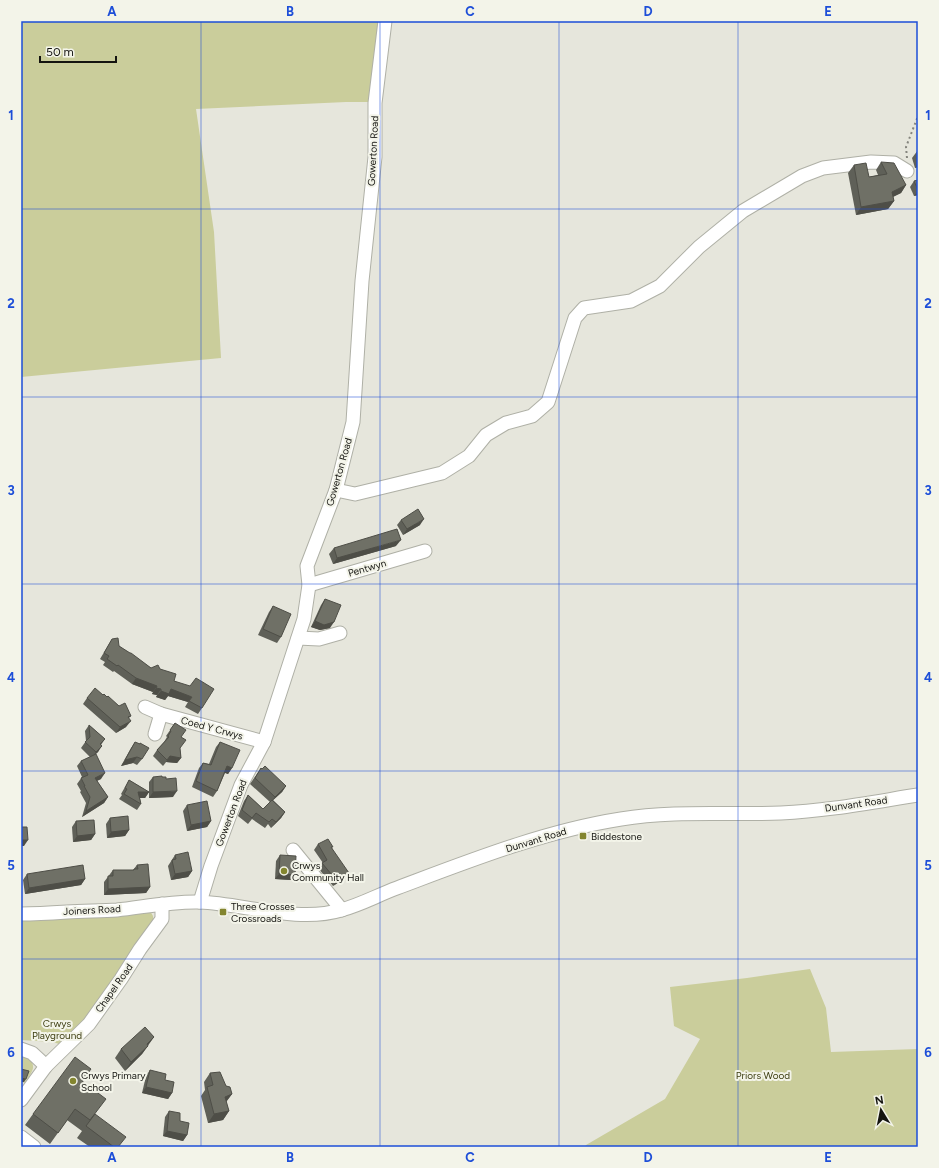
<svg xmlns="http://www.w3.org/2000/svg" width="939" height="1168" font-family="Figtree,sans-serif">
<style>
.green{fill:#cacd9b}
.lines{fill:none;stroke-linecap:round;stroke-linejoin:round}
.minor-casing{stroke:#afb0a6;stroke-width:15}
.path{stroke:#84847d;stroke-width:2;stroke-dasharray:2 3;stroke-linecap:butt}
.minor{stroke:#fff;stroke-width:13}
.wall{fill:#5f6058}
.shaded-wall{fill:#4e4e47}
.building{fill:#6f7066;stroke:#4e4e47}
.grid{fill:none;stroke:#1d4ed8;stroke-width:1;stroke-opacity:0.55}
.poi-dot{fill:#83852f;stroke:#f3f4e9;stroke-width:1.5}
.labels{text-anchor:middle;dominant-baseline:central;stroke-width:4;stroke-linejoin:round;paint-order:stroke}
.street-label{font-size:10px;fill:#141410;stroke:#f3f4e9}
.poi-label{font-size:10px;fill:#141410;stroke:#f3f4e9;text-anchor:start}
.park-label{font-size:10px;fill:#3d3e11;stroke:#f3f4e9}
.neatline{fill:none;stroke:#1d4ed8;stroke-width:1.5}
.grid-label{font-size:13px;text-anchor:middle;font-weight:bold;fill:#1d4ed8}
</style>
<rect width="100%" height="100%" fill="#e6e6dc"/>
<g class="green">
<path d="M21 21H382L372 102H346L196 109 214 232 221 358 21 377Z"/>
<path d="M150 911 153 916V920L88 1017 62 1045 53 1042 21 1040V921L53 917Z"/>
<path d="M810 969 826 1008 831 1052 918 1049V1147H585L586 1145 665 1099 700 1039 674 1026 670 987 747 978Z"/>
<path d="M21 1055C27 1056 34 1061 33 1068 32 1073 27 1079 25 1083L21 1082Z"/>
</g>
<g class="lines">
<g class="minor-casing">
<g id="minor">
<path d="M336 490 355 494 442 473 469 456 486 435 506 423 532 416 548 402 575 318 584 308 631 301 660 286 699 247 743 211 802 176 823 168 871 162 894 163 907 171"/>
<path d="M309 585 425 551"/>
<path d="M298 638 319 639 340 633"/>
<path d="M145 707 161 714 264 742"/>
<path d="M155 734 161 714"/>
<path d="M293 850 342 910"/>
<path d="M200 902 211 866 241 785 264 742 304 619 309 585 307 566 336 490 353 422 362 281 375 157V103L385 21"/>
<path d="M21 914C36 914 52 913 67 912 84 911 101 911 117 910 144 907 173 901 200 902 243 904 299 923 341 910 360 905 378 895 397 888 469 861 544 831 621 819 674 810 728 815 781 813 827 811 873 802 918 795"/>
<path d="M21 1049 32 1053 46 1066"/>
<path d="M21 1100 46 1066 89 1024 121 979 140 949 162 919V904"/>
<path d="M21 1137 34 1147"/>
</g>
</g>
<path class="path" d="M907 158 906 147 918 116"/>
<use href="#minor" class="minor"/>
</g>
<g class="wall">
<path d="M918 150V167L915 168 912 158Z"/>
<path d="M881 162 906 185 901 193 893 197 894 201 888 209 856 215 848 173 854 165 869 177 878 175 876 170Z"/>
<path d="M918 180V195L914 196 910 187 914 181Z"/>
<path d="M401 520 420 525 403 535 397 525Z"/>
<path d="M396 546 333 564 329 554 334 548Z"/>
<path d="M325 599 330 628 320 630 311 627 321 605Z"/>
<path d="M273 606 281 637 277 643 258 635 269 612Z"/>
<path d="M112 639 119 646 151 668 160 669 174 681 202 708 198 714 185 707 188 702 168 696 165 700 156 697 157 695 152 694 153 692 132 684 114 671 113 672 103 665 105 662 100 659Z"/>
<path d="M103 695 107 697 131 716 129 718 126 727 116 733 83 704 87 698Z"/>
<path d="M175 723 181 737 180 749 181 758 177 763 166 762 163 766 153 756 157 750 164 742 167 737 166 736Z"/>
<path d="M89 725 105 739 101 745 98 752 95 754 101 779 97 781 108 797 104 803 82 817 86 803 80 792 81 791 77 784 82 777 77 766 81 761 90 757 81 748 86 741 85 731Z"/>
<path d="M135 742 142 759 137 765 133 763 121 766 131 748Z"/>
<path d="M220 742 232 768 228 774 225 773 217 791 213 797 192 787 199 768 203 763 209 764 216 747Z"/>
<path d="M261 768 286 786 282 792 273 800 285 812 281 818 271 828 268 824 265 828 252 819 248 824 238 816 244 801 248 795 263 809 270 802 250 784Z"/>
<path d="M153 777H162L166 779 173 797 149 798V782Z"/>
<path d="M129 780 149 792 145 798H140L141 804 137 810 119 799 122 795 121 794Z"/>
<path d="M187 805 211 821 207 827 187 831 183 811Z"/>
<path d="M110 818 129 830 125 836 107 838 106 824Z"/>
<path d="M76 821 95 834 91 840 73 842 72 827Z"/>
<path d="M318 844 332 848 345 878 333 886 318 868 323 863 314 850Z"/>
<path d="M175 855 192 871 188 877 171 880 168 866Z"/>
<path d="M280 855 295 875 291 880 275 879 276 861Z"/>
<path d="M137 865 150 887 146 893 104 895V882L113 870H133Z"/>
<path d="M27 874 85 879 81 885 25 894 23 880Z"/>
<path d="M154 1037 142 1054 125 1071 115 1058 121 1049Z"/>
<path d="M150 1070 172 1093 168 1099 142 1093 146 1076Z"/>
<path d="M210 1073 226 1086 232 1094 226 1102 229 1111 223 1120 208 1123 201 1096 205 1090 204 1082Z"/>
<path d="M82 1081 95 1114 118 1147H90L77 1138 82 1131 67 1120 50 1144 25 1125 33 1114Z"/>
<path d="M169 1111 180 1121 187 1135 183 1141 163 1136 165 1117Z"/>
</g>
<g class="shaded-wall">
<path d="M918 163V167L915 168Z"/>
<path d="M906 185 901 193 886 200 892 192Z"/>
<path d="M918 191V195L914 196Z"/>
<path d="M894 201 888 209 856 215 861 207Z"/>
<path d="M424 519 420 525 403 535 407 529Z"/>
<path d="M401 540 396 546 333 564 337 558Z"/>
<path d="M315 621 334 622 330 628 320 630 311 627Z"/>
<path d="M136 678 157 686 153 692 132 684Z"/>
<path d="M156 688 161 689 157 695 152 694Z"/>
<path d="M171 689 192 697 188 702 168 696 165 700 156 697 161 691Z"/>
<path d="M131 721 126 727 116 733 120 727Z"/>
<path d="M102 746 98 752 92 758 96 752Z"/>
<path d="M170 756 181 758 177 763 166 762 163 766Z"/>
<path d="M137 757 133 763 121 766 125 760Z"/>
<path d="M227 766 232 768 228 774 223 772Z"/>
<path d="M105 773 101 779 91 783 95 778Z"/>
<path d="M286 786 282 792 270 803 275 797Z"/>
<path d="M177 791 173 797 149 798 153 792Z"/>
<path d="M138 792H149L145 798H134Z"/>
<path d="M108 797 104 803 82 817 86 811Z"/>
<path d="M285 812 281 818 271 828 276 822Z"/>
<path d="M211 821 207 827 187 831 191 825Z"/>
<path d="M129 830 125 836 107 838 111 832Z"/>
<path d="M95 834 91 840 73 842 77 836Z"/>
<path d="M21 840H28L24 846H21Z"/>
<path d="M192 871 188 877 171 880 175 874Z"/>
<path d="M349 873 345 878 333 886 337 881Z"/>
<path d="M279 874 295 875 291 880 275 879Z"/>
<path d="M85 879 81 885 25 894 29 888Z"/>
<path d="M150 887 146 893 104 895 108 889Z"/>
<path d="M154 1037 148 1045 147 1044Z"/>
<path d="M148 1046 142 1054 125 1071 131 1062Z"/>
<path d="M21 1078 26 1079 24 1082H21Z"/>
<path d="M146 1087 172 1093 168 1099 142 1093Z"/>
<path d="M232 1094 226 1102 225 1097Z"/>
<path d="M229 1111 223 1120 208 1123 214 1114Z"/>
<path d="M167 1131 187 1135 183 1141 163 1136Z"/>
</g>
<g class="building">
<path d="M881 162 894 163 906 185 892 192 894 201 861 207 854 165 866 163 869 177 887 174Z"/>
<path d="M918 180V190L914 181Z"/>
<path d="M418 509 424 519 407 529 401 520Z"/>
<path d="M397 529 401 540 337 558 334 548Z"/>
<path d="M325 599 341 605 334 622 324 625 315 621Z"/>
<path d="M273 606 291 614 281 637 263 629Z"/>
<path d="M118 638 119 646 130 653H131L151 668 158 665 160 669 176 674 174 681 190 686 196 678 214 689 202 708 189 701 192 697 171 689 169 694 161 691V689L156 688 157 686 136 678 118 665 117 666 107 659 109 656 104 653 112 639Z"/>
<path d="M95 688 103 695 104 694 107 697 108 696 119 706 125 703 131 716 128 717 131 721 120 727 87 698Z"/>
<path d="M175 723 186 730 181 737 186 740 180 748 181 758 170 756 167 760 157 750 169 737 168 736 171 731 170 730Z"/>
<path d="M89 725 105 739 100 744 102 746 96 752 85 742 90 737Z"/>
<path d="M135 742 140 744V743L149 748 142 759 137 757 125 760Z"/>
<path d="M220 742 240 750 232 768 227 766 217 791 196 781 203 763 211 765Z"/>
<path d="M96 754 105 773 95 778 108 797 86 811 90 797 84 786H85L81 778 88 775 81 761Z"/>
<path d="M265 766 286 786 275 797 255 778 261 768 262 769Z"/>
<path d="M162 776V777H166V779L176 778 177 791 153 792V777Z"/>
<path d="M129 780 149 792H138L141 804 124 794 127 789 125 788Z"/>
<path d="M248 795 263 809 272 800 285 812 276 822 272 819 269 822 256 813 252 818 242 810Z"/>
<path d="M207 801 211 821 191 825 187 805Z"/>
<path d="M128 816 129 830 111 832 110 818Z"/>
<path d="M94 820 95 834 77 836 76 821Z"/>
<path d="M21 827H27L28 840H21Z"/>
<path d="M328 839 333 847H331L349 873 337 881 322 863 327 860 318 844Z"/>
<path d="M188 852 192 871 175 874 172 860 176 859 175 855Z"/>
<path d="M280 855 296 856 295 875 279 874Z"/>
<path d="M148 864 150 887 108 889V876H113V870H134V869H138L137 865Z"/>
<path d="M83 865 85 879 29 888 27 874Z"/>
<path d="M145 1027 154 1037 147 1044 148 1046 131 1062 121 1049Z"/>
<path d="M75 1057 91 1069 82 1081 106 1099 90 1120 75 1109 58 1133 33 1114Z"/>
<path d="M21 1069 29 1071 26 1079 21 1078Z"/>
<path d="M150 1070 166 1074 165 1080 174 1082 172 1093 146 1087Z"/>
<path d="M220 1072 226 1086 230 1087 232 1094 225 1097 229 1111 214 1114 207 1087 213 1085 210 1073Z"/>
<path d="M169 1111 180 1113V1121L189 1123 187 1135 167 1131Z"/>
<path d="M95 1114 126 1137 118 1147H114L86 1126Z"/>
</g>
<path class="grid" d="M201 21V1147M380 21V1147M559 21V1147M738 21V1147M21 209H918M21 397H918M21 584H918M21 771H918M21 959H918"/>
<g class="poi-dot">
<rect x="579" y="832" width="8" height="8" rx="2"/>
<circle cx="284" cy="871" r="4"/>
<rect x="219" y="908" width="8" height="8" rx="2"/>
<circle cx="73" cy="1081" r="4"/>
</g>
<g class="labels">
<g class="street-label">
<text transform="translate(373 151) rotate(-87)">Gowerton Road</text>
<text transform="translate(339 472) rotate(-74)">Gowerton Road</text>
<text transform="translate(367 568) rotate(-16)">Pentwyn</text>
<text transform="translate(212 728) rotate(15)">Coed Y Crwys</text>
<text transform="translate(856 804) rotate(-8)">Dunvant Road</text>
<text transform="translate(231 813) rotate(-69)">Gowerton Road</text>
<text transform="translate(536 840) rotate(-17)">Dunvant Road</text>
<text transform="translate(92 910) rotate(-3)">Joiners Road</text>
<text transform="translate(114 988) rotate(-55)">Chapel Road</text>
</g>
<g class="poi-label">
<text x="591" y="836">Biddestone</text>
<text x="292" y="865">Crwys<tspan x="292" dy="12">Community Hall</tspan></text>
<text x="231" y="906">Three Crosses<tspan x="231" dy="12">Crossroads</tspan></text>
<text x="81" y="1075">Crwys Primary<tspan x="81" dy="12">School</tspan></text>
</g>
<g class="park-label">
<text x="57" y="1023">Crwys<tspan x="57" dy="12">Playground</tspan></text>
<text x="763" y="1075">Priors Wood</text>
</g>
</g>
<rect width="939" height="1168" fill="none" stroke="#f3f4e9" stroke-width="44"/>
<g transform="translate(881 1110) rotate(350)" stroke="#f3f4e9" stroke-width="3" paint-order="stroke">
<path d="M0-3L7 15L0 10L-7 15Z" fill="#141410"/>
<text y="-6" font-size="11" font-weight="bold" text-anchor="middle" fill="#141410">N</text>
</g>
<path d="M40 56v6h76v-6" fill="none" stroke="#141410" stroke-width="2"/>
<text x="46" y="56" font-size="12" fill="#141410" stroke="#f3f4e9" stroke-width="3" paint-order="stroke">50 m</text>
<rect x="22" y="22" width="895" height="1124" class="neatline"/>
<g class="grid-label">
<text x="112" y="16">A</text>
<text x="290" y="16">B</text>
<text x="470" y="16">C</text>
<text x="648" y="16">D</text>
<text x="828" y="16">E</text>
<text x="11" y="120">1</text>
<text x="928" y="120">1</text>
<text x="11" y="308">2</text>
<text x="928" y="308">2</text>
<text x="11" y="495">3</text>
<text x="928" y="495">3</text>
<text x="11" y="682">4</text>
<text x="928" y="682">4</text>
<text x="11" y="870">5</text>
<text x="928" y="870">5</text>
<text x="11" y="1057">6</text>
<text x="928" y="1057">6</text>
<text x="112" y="1162">A</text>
<text x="290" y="1162">B</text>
<text x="470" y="1162">C</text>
<text x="648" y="1162">D</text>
<text x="828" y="1162">E</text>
</g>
</svg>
